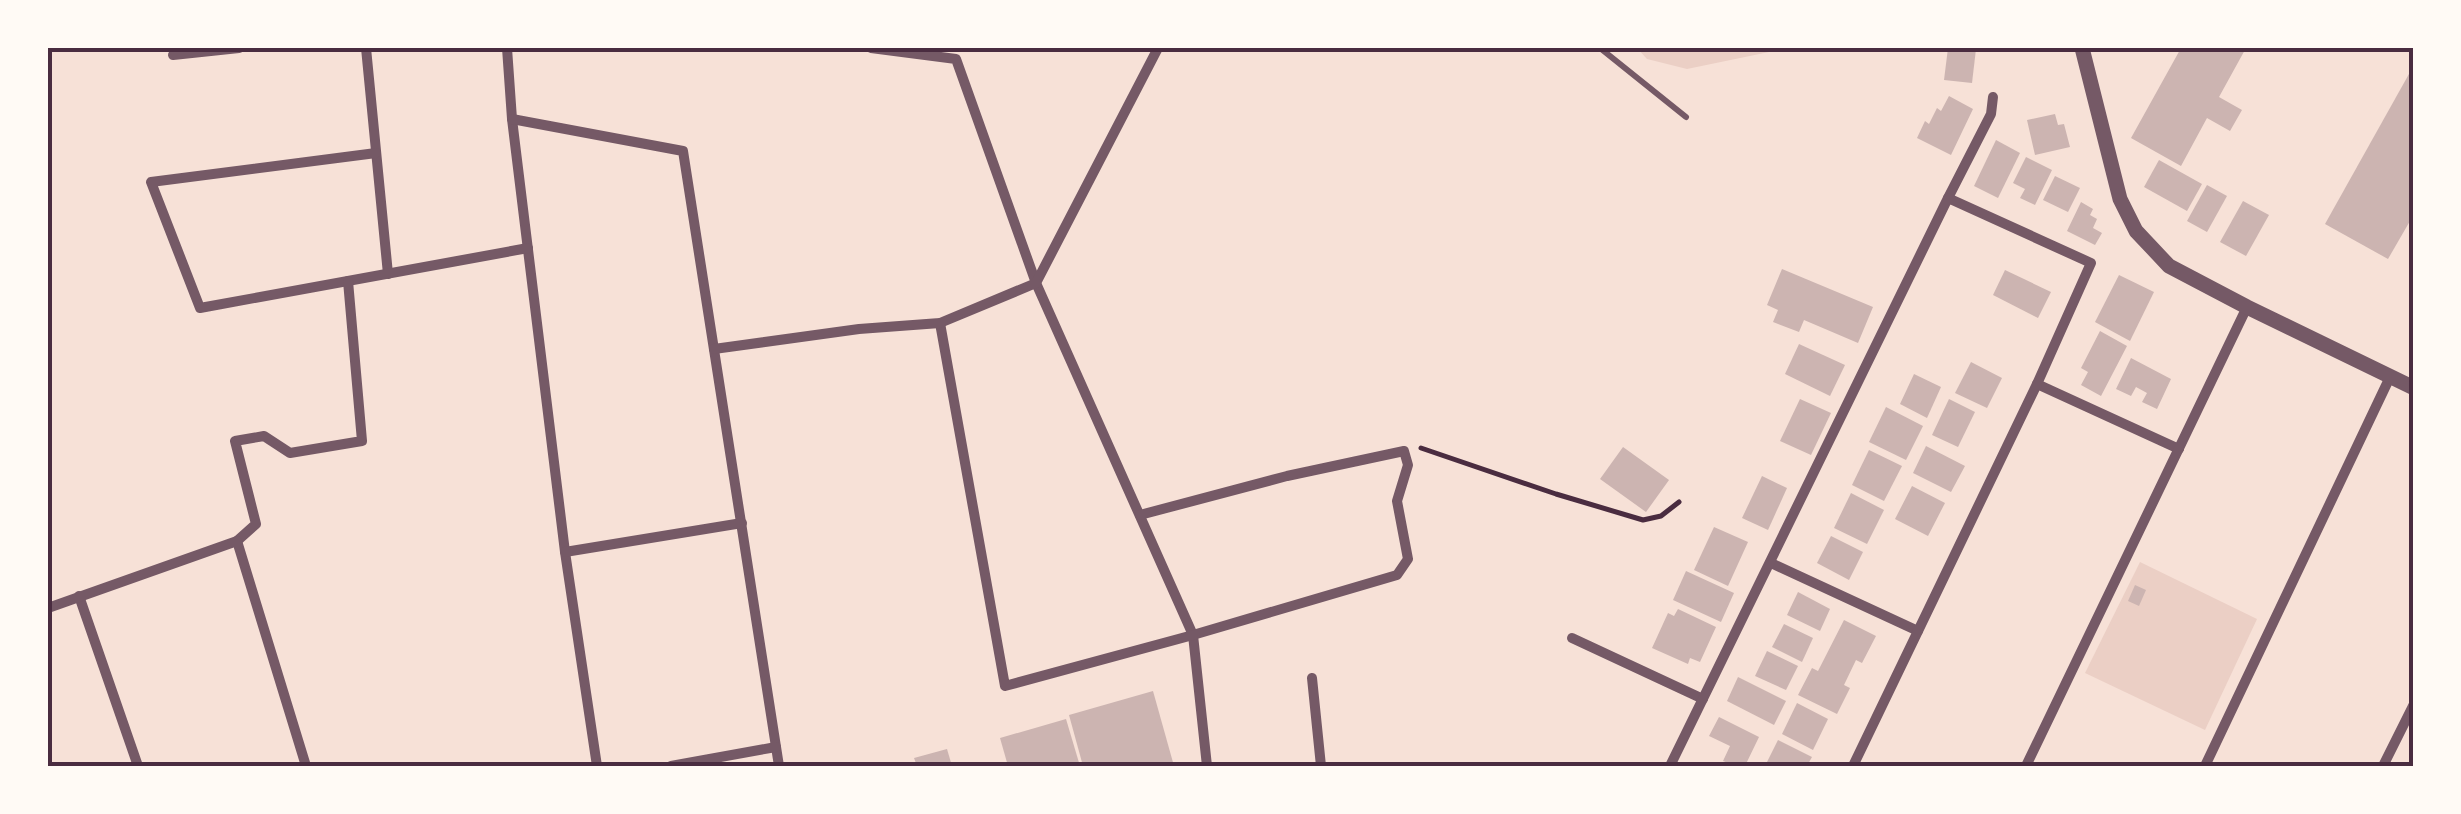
<svg xmlns="http://www.w3.org/2000/svg" width="2461" height="814" font-family="'Noto Sans',sans-serif">
<style>
.green{fill:#ebcfc5}
.building{fill:#ccb4b1}
.lines{fill:none;stroke-linecap:round;stroke-linejoin:round}
.path{stroke:#4a2c40;stroke-width:5}
.service{stroke:#755966;stroke-width:6}
.minor{stroke:#755966;stroke-width:10}
.tertiary{stroke:#755966;stroke-width:15}
.neatline{fill:none;stroke:#4a2c40;stroke-width:4}
</style>
<rect width="100%" height="100%" fill="#f7e1d7"/>
<g class="green">
<path d="M1637 48H1788L1687 69 1647 59Z"/>
<path d="M2140 562 2257 619 2205 730 2085 673Z"/>
</g>
<g class="building">
<path d="M1948 48 1976 49 1972 83 1944 80Z"/>
<path d="M2181 48H2246L2219 97 2242 110 2230 131 2207 118 2181 166 2131 138Z"/>
<path d="M2414 65V214L2388 259 2325 224Z"/>
<path d="M1949 96 1973 109 1951 155 1917 138 1925 121 1929 124 1937 108 1941 111Z"/>
<path d="M2055 114 2058 125 2064 124 2070 147 2035 155 2027 120Z"/>
<path d="M1996 140 2020 153 1998 198 1974 186Z"/>
<path d="M2026 157 2052 170 2035 205 2020 198 2025 189 2013 183Z"/>
<path d="M2159 160 2202 184 2187 211 2144 187Z"/>
<path d="M2055 176 2080 188 2068 212 2043 200Z"/>
<path d="M2207 185 2227 196 2207 232 2187 221Z"/>
<path d="M2243 201 2269 215 2246 256 2220 242Z"/>
<path d="M2081 202 2093 209 2090 215 2097 219 2093 228 2102 233 2095 245 2067 231Z"/>
<path d="M1782 269 1873 307 1858 343 1804 320 1799 332 1773 322 1778 310 1767 305Z"/>
<path d="M2005 270 2051 292 2038 318 1993 295Z"/>
<path d="M2119 275 2154 292 2130 341 2095 322Z"/>
<path d="M2100 331 2127 346 2101 396 2081 385 2088 372 2081 368Z"/>
<path d="M1799 344 1845 365 1830 396 1785 374Z"/>
<path d="M2131 358 2171 379 2157 409 2142 402 2147 393 2136 387 2131 396 2116 389Z"/>
<path d="M1971 362 2002 378 1987 408 1955 393Z"/>
<path d="M1914 374 1941 387 1927 418 1900 404Z"/>
<path d="M1800 399 1831 413 1811 455 1780 441Z"/>
<path d="M1949 399 1975 412 1958 447 1932 435Z"/>
<path d="M1886 407 1923 426 1906 460 1869 442Z"/>
<path d="M1926 446 1965 466 1951 492 1913 473Z"/>
<path d="M1623 447 1669 480 1646 512 1600 479Z"/>
<path d="M1869 450 1902 466 1884 501 1852 485Z"/>
<path d="M1762 476 1787 488 1768 530 1742 518Z"/>
<path d="M1912 486 1945 503 1928 536 1895 519Z"/>
<path d="M1851 493 1884 510 1867 544 1834 528Z"/>
<path d="M1714 527 1748 542 1728 586 1694 570Z"/>
<path d="M1831 536 1863 552 1849 580 1817 563Z"/>
<path d="M1686 571 1734 593 1721 622 1673 600Z"/>
<path d="M2135 585 2146 590 2139 606 2128 601Z"/>
<path d="M1798 592 1830 609 1820 631 1787 615Z"/>
<path d="M1678 609 1716 627 1700 662 1690 658 1688 664 1652 648 1668 613 1674 616Z"/>
<path d="M1844 620 1876 636 1862 663 1856 660 1844 685 1850 688 1837 714 1798 695 1812 668 1818 671Z"/>
<path d="M1784 624 1813 638 1802 662 1772 647Z"/>
<path d="M1767 651 1798 666 1786 690 1755 676Z"/>
<path d="M1738 677 1786 701 1774 725 1727 701Z"/>
<path d="M1153 691 1174 766H1083L1069 715Z"/>
<path d="M1797 703 1828 719 1813 750 1782 734Z"/>
<path d="M1719 717 1759 737 1745 766H1736L1723 761 1730 746 1709 736Z"/>
<path d="M1066 719 1080 766H1008L1000 738Z"/>
<path d="M1778 740 1812 757 1807 766H1765Z"/>
<path d="M947 749 952 766H917L914 758Z"/>
</g>
<g class="lines">
<path class="path" d="M1421 448 1556 494 1643 520 1661 516 1679 502"/>
<path class="service" d="M1600 48 1686 117"/>
<g class="minor">
<path d="M366 48 388 274"/>
<path d="M507 48 512 119 565 552 597 766"/>
<path d="M871 48 956 59 1036 283 1193 635 1207 766"/>
<path d="M173 55 239 48"/>
<path d="M512 119 683 151 779 766"/>
<path d="M376 153 151 182 200 308 528 248"/>
<path d="M1948 198 1991 114 1993 97"/>
<path d="M940 323 1005 686 1193 635 1397 575 1408 559 1397 501 1408 465 1404 451 1287 476 1140 515"/>
<path d="M714 349 859 329 940 323 1036 283 1158 48"/>
<path d="M2037 384 2179 449"/>
<path d="M237 541 256 524 235 441 264 436 290 453 362 441 348 281"/>
<path d="M565 552 742 523"/>
<path d="M1771 563 1918 631"/>
<path d="M79 596 138 766"/>
<path d="M48 608 237 541 306 766"/>
<path d="M1572 638 1703 699"/>
<path d="M1312 678 1321 766"/>
<path d="M671 766 776 747"/>
<path d="M1670 766 1948 198 2091 263 2037 384 1853 766"/>
<path d="M2026 766 2247 307"/>
<path d="M2205 766 2390 377"/>
<path d="M2383 766 2414 704"/>
</g>
<path class="tertiary" d="M2082 48 2120 199 2136 231 2169 266 2247 307 2414 388"/>
</g>
<rect width="2461" height="814" fill="none" stroke="#fffaf5" stroke-width="100"/>
<rect x="50" y="50" width="2361" height="714" class="neatline"/>
</svg>
